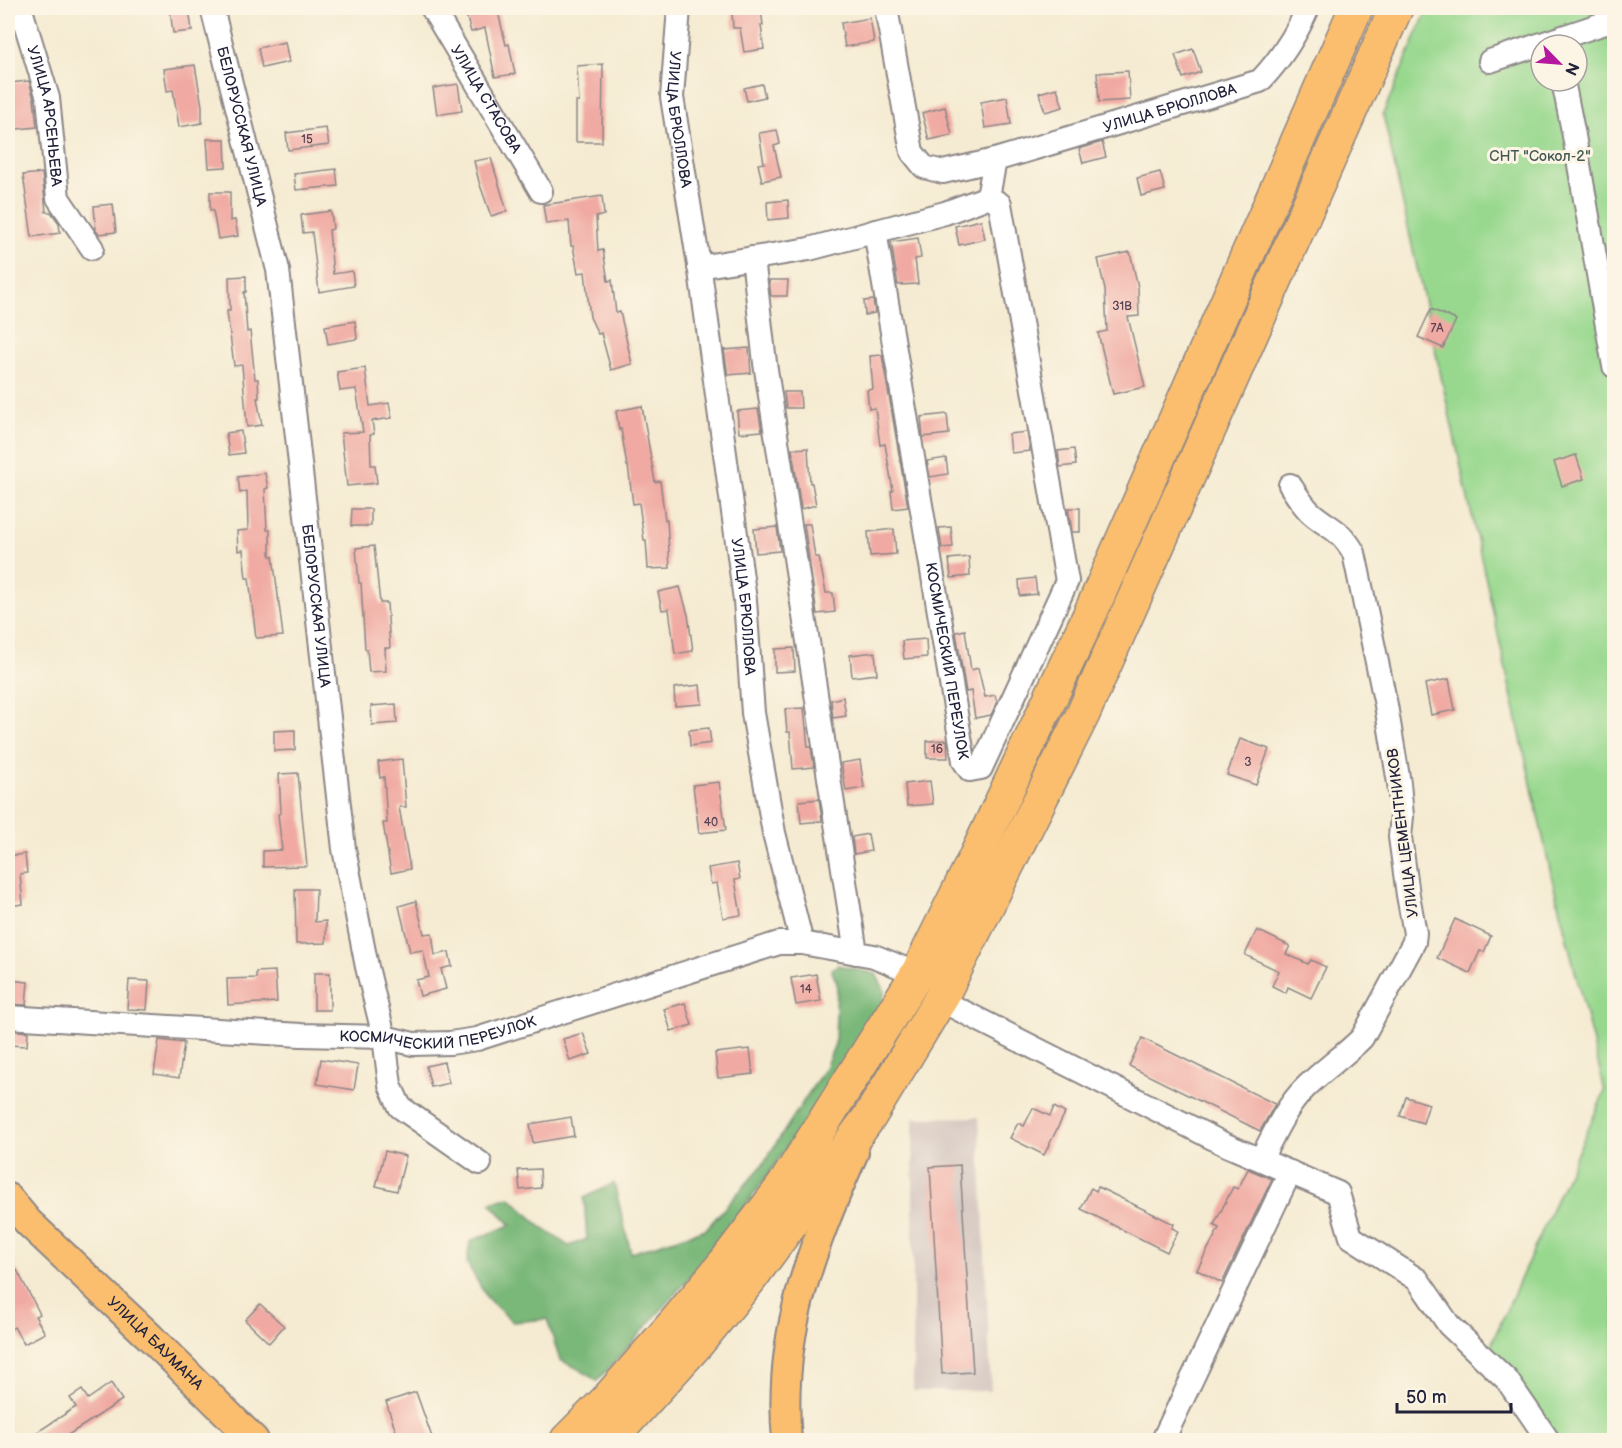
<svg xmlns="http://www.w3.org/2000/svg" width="1622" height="1448" font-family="'Balsamiq Sans',sans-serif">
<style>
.industrial{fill:#cfc0bb}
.green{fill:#98d88e;stroke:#5d7d64;stroke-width:1.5;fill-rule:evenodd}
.forest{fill:#7ab879;stroke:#4e6d5a;stroke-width:1.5}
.building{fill:#f0aaa3}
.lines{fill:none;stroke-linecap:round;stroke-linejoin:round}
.minor-casing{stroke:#8c8686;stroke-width:26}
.major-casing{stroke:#8c8686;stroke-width:32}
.highway-casing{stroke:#8c8686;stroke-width:36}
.minor{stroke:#fff;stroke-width:22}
.major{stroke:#fbbe6e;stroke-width:28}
.highway{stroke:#fbbe6e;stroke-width:33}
.labels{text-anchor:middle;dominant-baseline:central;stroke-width:6;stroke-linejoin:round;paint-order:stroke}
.number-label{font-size:12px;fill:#564455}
.street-label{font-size:15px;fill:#22223b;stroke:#fcf5e5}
.park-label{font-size:15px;fill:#455954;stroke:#fcf5e5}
</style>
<rect width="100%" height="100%" fill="#fcf5e5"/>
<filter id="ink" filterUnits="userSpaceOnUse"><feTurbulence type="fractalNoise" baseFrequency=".0167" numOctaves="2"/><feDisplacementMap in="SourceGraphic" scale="12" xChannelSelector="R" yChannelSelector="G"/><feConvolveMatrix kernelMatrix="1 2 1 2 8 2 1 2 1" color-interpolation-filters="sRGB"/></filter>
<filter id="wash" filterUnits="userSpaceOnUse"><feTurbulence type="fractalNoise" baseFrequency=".008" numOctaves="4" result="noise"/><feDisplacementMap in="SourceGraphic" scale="24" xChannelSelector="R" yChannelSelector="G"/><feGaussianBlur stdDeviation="1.35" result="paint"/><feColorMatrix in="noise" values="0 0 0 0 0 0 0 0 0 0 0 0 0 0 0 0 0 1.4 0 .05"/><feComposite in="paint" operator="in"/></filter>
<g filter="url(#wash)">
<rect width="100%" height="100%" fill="#f5ebd2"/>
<path class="industrial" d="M979 1117 991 1391H913V1118Z"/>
<path class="green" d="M1428 8H1614V1440H1536L1488 1351 1605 1091 1553 883 1383 114ZM1541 45H1577V81H1541Z"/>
<path class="forest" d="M838 965 876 974 885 991 880 1009C824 1089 773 1174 712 1250 675 1295 637 1338 597 1381L579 1369 560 1360 547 1319 513 1322 487 1298 467 1263 470 1241 511 1225 490 1203 510 1197 541 1227 569 1246 587 1239 584 1198 614 1183 631 1253 706 1229 761 1167 825 1068 835 1044 837 983 831 969Z"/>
<g id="blocks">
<g class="building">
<path d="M182 8H189L192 31 173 33 170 9Z"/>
<path d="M493 8H497L506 45 509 44 515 74 495 77 485 28 471 32 466 15Z"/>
<path d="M761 10 763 25H761L764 49 744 52 740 28H733L732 13Z"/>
<path d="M870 18 874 42 845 47 841 23Z"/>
<path d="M285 42 289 62 262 68 258 48Z"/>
<path d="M1193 49 1201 72 1183 78 1175 55Z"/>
<path d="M603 64 602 142H576V102H579L577 66Z"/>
<path d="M195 65 202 106V123L179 127 173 90 167 91 164 69Z"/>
<path d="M1128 71 1130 100 1099 102 1097 73Z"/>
<path d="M29 81 34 99 37 127 8 130V83Z"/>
<path d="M458 84 462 111 437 115 433 88Z"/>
<path d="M762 84 765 97 747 101 744 88Z"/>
<path d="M1057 88 1063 107 1045 112 1039 93Z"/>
<path d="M1007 97 1011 124 985 128 981 102Z"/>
<path d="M945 107 952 135 929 140 922 113Z"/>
<path d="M326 128 329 145 288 150 286 133Z"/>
<path d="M777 130 780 144 774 146 781 177 762 181 758 164 764 163 759 133Z"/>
<path d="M207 139H225L226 167 209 168Z"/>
<path d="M1102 142 1106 157 1083 163 1079 149Z"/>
<path d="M491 158 507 211 491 216 479 182 474 161Z"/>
<path d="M336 169 338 186 296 190 294 174Z"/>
<path d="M1160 172 1165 190 1141 196 1137 178Z"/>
<path d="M42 173 46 212H51L59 223 60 233 32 237 23 175Z"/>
<path d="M210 192H230V221L235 220 238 236 218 239 213 210H210Z"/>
<path d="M602 196 604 215 596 217 598 251 603 250 608 281 612 280 616 313 620 312 632 364 611 370 601 333 598 334 590 317 585 272 578 273 573 246H571L569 221 546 224 543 205Z"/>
<path d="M788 200 789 218 768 220 767 202Z"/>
<path d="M113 204 116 232 99 234 96 231 94 206Z"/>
<path d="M331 211 333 229 329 230 333 274 352 271 354 286 319 292 312 232 303 233 301 215Z"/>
<path d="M981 220 985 239 959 245 955 226Z"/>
<path d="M918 238 921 258 915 259 918 284 898 285 891 242Z"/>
<path d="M1130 252 1138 287 1139 316 1128 317 1145 387 1113 394 1098 333 1107 331 1105 290 1098 259Z"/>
<path d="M246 276V292H244L247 332 250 331 255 379H258L259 398H257L262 425 247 427 242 365 234 366 227 311H230L229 277Z"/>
<path d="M769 280H788L787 296H771Z"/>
<path d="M873 300 875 313 865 315 864 301Z"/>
<path d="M1431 309 1456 320 1443 348 1418 337Z"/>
<path d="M355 321 357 339 328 344 325 326Z"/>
<path d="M749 348 751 373 728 375 724 350Z"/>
<path d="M882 355 908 507 893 509 891 491H893L885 444 880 445 875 408 869 409 867 390 873 389 870 356Z"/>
<path d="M365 368 370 406 389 403 392 418 372 421 374 434 370 435 371 465H375L377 483 347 486 341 433 363 432 356 389 340 391 337 372Z"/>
<path d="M784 392H800L801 408H786Z"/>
<path d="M642 406 655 482 660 481 665 520H667L670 568 648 569 646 540H644L639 503 633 504 628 466H627L621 429 619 430 616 411Z"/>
<path d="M758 409 762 431 739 433 737 411Z"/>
<path d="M947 414 949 434 923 437 921 417Z"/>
<path d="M241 431 244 453 229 455 226 433Z"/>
<path d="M1027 432 1030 451 1011 453 1009 434Z"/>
<path d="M808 448 810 483H812L816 505 801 509 792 449Z"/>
<path d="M1074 449 1076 465 1060 467 1058 451Z"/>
<path d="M1576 455 1584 479 1562 486 1554 462Z"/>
<path d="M946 458 948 474 930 477 927 461Z"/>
<path d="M265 473 268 488 265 489 267 530H270V556H273L283 636 256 638 249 578H246L243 550 238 551 237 531 248 530 247 491 240 493 238 477Z"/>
<path d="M1068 508H1080V532H1072Z"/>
<path d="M352 509H371V526H351Z"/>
<path d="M804 524H810L815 557H819L826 593H833L835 612 817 614Z"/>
<path d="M777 527 780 551 756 553 754 529Z"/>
<path d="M951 527 953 547 942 548 939 528Z"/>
<path d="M894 529 896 554 870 556 868 532Z"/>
<path d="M374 546 380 603H387L390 648H385L386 671 369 672 367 649H365L361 583H359L356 548Z"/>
<path d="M969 557 970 576 951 578 949 559Z"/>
<path d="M1035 578 1037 594 1020 596 1019 580Z"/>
<path d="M680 587 688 615 693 651 675 654 669 609 662 610 658 592Z"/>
<path d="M965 630 971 670 978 668 985 697 995 695 997 702 991 715 975 718 971 691 966 692 956 632Z"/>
<path d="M926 639 927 657 904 659 902 641Z"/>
<path d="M794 648 795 671 775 672V649Z"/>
<path d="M875 652 877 674 852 677 850 655Z"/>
<path d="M1449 679 1455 710 1431 715 1425 684Z"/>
<path d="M700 685 702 704 675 706 674 688Z"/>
<path d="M843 697 846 716 833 718 831 700Z"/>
<path d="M396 704 397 723 372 725 371 706Z"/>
<path d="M804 708 808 747H811L814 767 793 769 790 732H787L785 709Z"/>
<path d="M709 728 711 743 690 746 689 730Z"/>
<path d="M295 730V750L274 751V731Z"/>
<path d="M1240 739 1269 749 1256 785 1227 775Z"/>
<path d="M947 740 948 758H927V741Z"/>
<path d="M402 759 406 807H399L410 869 391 873 383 823H387L384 777 380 778 378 762Z"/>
<path d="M860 760 864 788 846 791 841 763Z"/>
<path d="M298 773 307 866 263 867V851L282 850 278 814 281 813 279 774Z"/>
<path d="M930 781 933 804 907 806 905 784Z"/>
<path d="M719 782 726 830 699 833 693 785Z"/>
<path d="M819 799 822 821 801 823 799 801Z"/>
<path d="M868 834 871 851 854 854 852 837Z"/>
<path d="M25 854 27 873 20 874 23 904 8 906V856Z"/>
<path d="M737 863 740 879 735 880 741 915 723 918 717 883 711 884 708 868Z"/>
<path d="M295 889H316L315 922 326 921V943L296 944Z"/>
<path d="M416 901 424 934 432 933 435 955 449 952 452 966 441 969 446 989 420 996 416 980 429 977 423 950 410 952 399 906Z"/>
<path d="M1455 919 1491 936 1484 952 1480 951 1470 973 1437 958Z"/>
<path d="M1257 930 1290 946 1286 954 1308 964 1311 960 1326 967 1311 998 1288 987 1286 993 1272 986 1279 971 1245 955Z"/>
<path d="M275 971 277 1002 228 1005 227 979 256 978V972Z"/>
<rect x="314" y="973" width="16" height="37"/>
<path d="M816 974 821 1001 796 1005 791 978Z"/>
<path d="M8 980 28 982 26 1005 8 1004Z"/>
<path d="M129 980 149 981 147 1010 127 1009Z"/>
<path d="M685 1003 692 1025 671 1031 664 1009Z"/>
<path d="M8 1030 28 1032 27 1046 8 1045Z"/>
<path d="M583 1033 591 1054 570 1061 563 1039Z"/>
<path d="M1142 1038 1275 1104 1260 1131 1129 1066Z"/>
<path d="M159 1040 184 1043 179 1078 154 1074Z"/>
<path d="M750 1049 753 1074 718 1078 715 1053Z"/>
<path d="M321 1059 358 1065 354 1090 317 1084Z"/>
<path d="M444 1062 449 1083 431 1087 426 1066Z"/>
<path d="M1406 1097 1429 1104 1423 1123 1400 1116Z"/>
<path d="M1054 1107 1065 1113 1044 1155 1010 1138 1018 1123 1024 1126 1033 1108 1050 1116Z"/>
<path d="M571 1117 574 1136 533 1143 530 1124Z"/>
<path d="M385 1151 406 1156 397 1191 376 1186Z"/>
<path d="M960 1165 973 1372 942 1374 930 1167Z"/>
<path d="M540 1169 541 1188 520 1190 518 1170Z"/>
<path d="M1248 1169 1272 1179 1222 1283 1197 1270 1219 1228 1214 1225 1233 1187 1238 1189Z"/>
<path d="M1098 1187 1174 1224 1172 1228 1178 1231 1167 1252 1081 1209 1091 1188 1096 1191Z"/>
<path d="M17 1270 40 1314 35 1316 45 1333 24 1344 14 1327 8 1331V1274Z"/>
<path d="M260 1304 284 1326 269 1343 245 1320Z"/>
<path d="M111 1383 122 1400 87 1423 60 1440H25L76 1407 70 1398 82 1390 88 1399Z"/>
<path d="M416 1392 433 1440H399L386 1402Z"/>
</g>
</g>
</g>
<g filter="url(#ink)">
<use href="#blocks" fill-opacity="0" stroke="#8c8686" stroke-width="1.5"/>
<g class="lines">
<g class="minor-casing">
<g id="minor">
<path id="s1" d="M212 8 278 270 344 849 367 967 384 1037 390 1085 400 1107 480 1163"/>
<path id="s2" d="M432 8 541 191"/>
<path id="s3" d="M679 8 672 97 701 278 745 600 753 713 774 833 802 943"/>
<path d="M886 8 912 152 924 167 943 172 995 160"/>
<path id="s4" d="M22 13 48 98 58 198 92 248"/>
<path d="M1490 61 1614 20"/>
<path d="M1563 81 1574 136 1614 366"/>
<path id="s5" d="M875 231 964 761 970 770 981 768 1067 581 1000 204 988 197"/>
<path d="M753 258 765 363 856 953"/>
<path id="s6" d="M699 267 809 249 945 213 988 197 995 160 1260 81C1281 59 1296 35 1308 8"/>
<path d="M940 1000 1224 1144 1338 1193 1351 1237 1418 1280 1449 1325 1507 1380 1548 1440"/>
<path id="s7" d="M8 1017 301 1035 384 1037 413 1044 450 1043 477 1039 779 943H802L874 956 917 974"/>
<path d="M1261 1159C1274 1134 1285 1108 1305 1088 1323 1070 1344 1056 1362 1038L1414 942 1415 933 1408 895 1400 837 1402 816 1399 783 1386 705 1354 553C1340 528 1329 529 1310 512 1302 504 1296 494 1290 485"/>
<path d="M1163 1440 1290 1172"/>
</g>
</g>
<g class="major-casing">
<g id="major">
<path id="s8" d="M8 1198 28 1222 151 1338 254 1440"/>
<path d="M787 1440C777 1333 812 1248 854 1152"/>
</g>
</g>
<g class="highway-casing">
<g id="highway">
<path d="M567 1440 606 1401 673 1325 727 1260 784 1185 917 974 974 860 1090 614 1356 8"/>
<path d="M610 1440 696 1345 750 1279 870 1116 940 1000 1083 714 1396 8"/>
</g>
</g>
<use href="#minor" class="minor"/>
<use href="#major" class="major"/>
<use href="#highway" class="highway"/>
</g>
</g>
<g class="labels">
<g class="number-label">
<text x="307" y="139">15</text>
<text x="1122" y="306">31В</text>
<text x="1437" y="328">7А</text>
<text x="937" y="749">16</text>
<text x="1248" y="762">3</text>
<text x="711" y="822">40</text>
<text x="806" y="989">14</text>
</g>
<g class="street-label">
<text stroke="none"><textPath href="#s2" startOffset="106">УЛИЦА СТАСОВА</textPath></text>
<text stroke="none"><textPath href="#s6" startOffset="518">УЛИЦА БРЮЛЛОВА</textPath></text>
<text stroke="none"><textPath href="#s4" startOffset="106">УЛИЦА АРСЕНЬЕВА</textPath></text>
<text stroke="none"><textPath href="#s3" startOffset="112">УЛИЦА БРЮЛЛОВА</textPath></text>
<text stroke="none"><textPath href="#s1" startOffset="122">БЕЛОРУССКАЯ УЛИЦА</textPath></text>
<text stroke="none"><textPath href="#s1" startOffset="608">БЕЛОРУССКАЯ УЛИЦА</textPath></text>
<text stroke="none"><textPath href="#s3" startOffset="604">УЛИЦА БРЮЛЛОВА</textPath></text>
<text stroke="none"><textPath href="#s5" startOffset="436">КОСМИЧЕСКИЙ ПЕРЕУЛОК</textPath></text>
<text transform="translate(1403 833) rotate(-97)">УЛИЦА ЦЕМЕНТНИКОВ</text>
<text stroke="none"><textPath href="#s7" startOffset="432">КОСМИЧЕСКИЙ ПЕРЕУЛОК</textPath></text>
<text stroke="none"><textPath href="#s8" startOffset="207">УЛИЦА БАУМАНА</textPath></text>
</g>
<g class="park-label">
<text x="1540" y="156">СНТ "Сокол-2"</text>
</g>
</g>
<rect width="1622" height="1448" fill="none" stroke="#fcf5e5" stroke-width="30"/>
<g transform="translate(1559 63) rotate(115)"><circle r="28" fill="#fcf5e5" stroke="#a5a1a1" stroke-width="1.5"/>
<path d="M0-4.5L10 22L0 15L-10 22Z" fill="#b5179e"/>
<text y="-9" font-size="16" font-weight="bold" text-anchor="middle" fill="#22223b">N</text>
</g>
<path d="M1397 1403v9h114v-9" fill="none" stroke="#22223b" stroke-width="3"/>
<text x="1406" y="1403" font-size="18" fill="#22223b" stroke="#fcf5e5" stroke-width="4.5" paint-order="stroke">50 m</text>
</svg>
